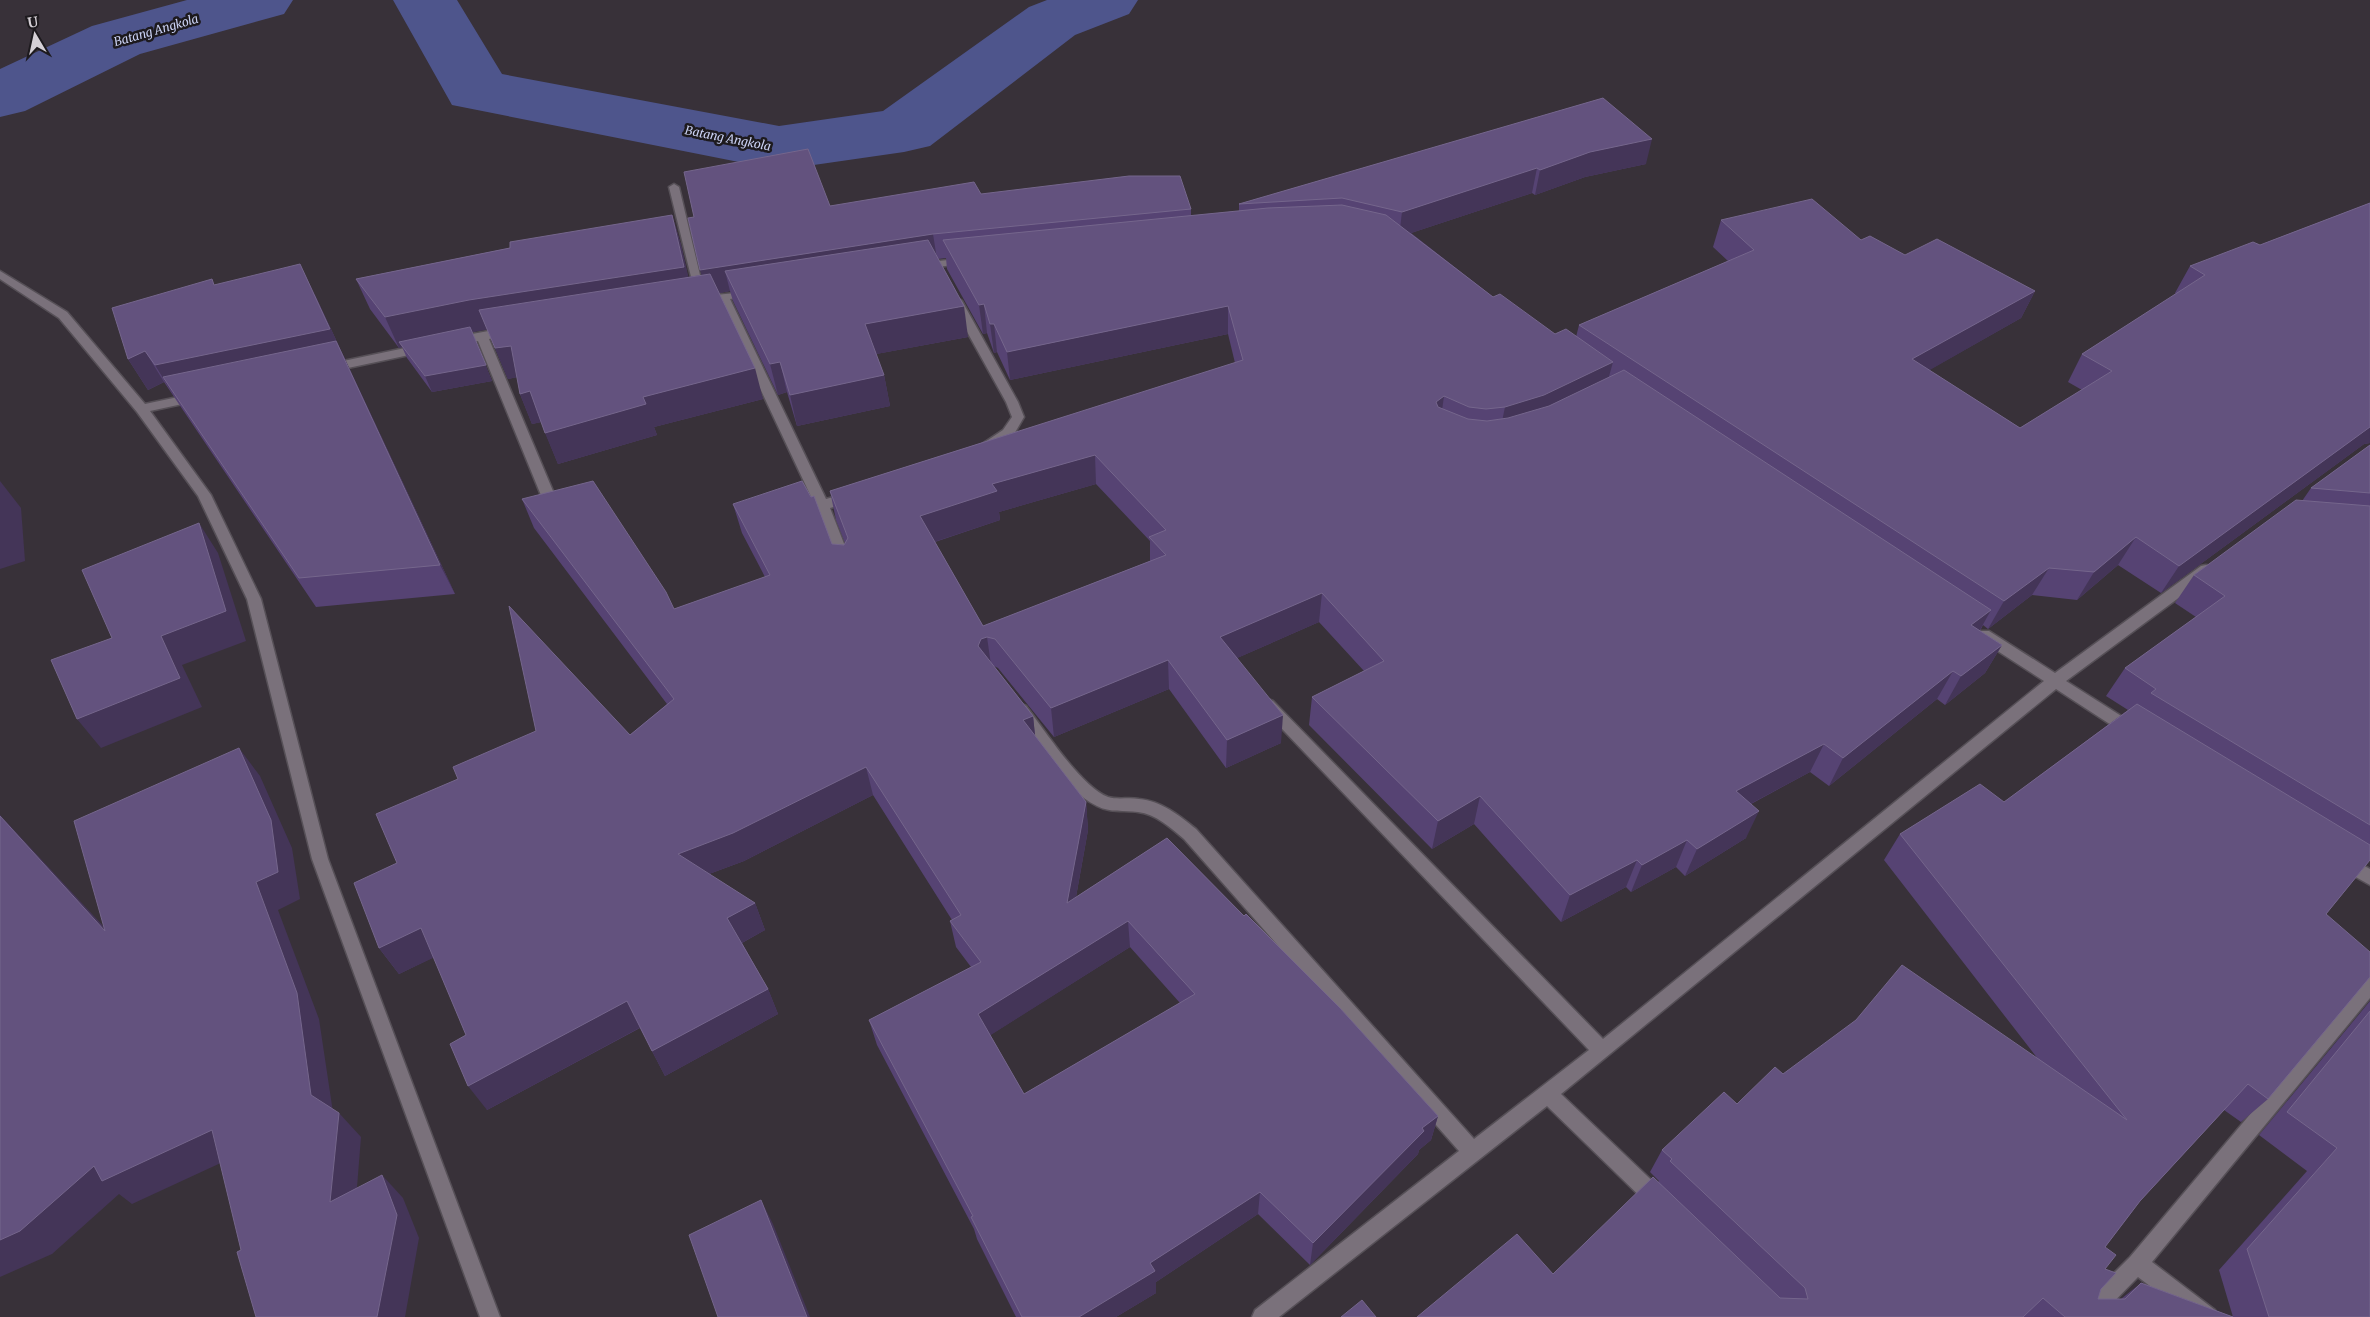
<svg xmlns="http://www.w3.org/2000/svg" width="2370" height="1317" font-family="Merriweather,serif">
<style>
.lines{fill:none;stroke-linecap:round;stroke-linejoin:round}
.river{fill:#4e558c;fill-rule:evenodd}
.minor-casing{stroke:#565057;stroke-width:3}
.minor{fill:#7a717b;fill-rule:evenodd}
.wall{fill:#564373;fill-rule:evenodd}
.shaded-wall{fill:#443558}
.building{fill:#63527e;stroke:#75668c;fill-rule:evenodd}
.labels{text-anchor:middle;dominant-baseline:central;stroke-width:5;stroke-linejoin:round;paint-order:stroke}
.far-water-label{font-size:12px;font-style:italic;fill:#cbd2f4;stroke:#1d1a1e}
</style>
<rect width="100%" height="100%" fill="#383139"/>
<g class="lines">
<g class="river">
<path d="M187 0H293L284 14 140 54 25 111 0 117V69L92 26Z"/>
<path d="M393 0H457L502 74 779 126 883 111 1029 7 1047 0H1138L1129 14 1075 35 930 146 904 152 779 170 452 105Z"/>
</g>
<g class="minor-casing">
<g id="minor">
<path d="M674 184 679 187 705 296 756 291 758 293 756 295 730 299 826 499 852 492 859 497 857 500 830 508 852 564 850 568H840L838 564 815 505 719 301 700 304 694 300 696 297 669 187Z"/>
<path d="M967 258 971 259 973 261 971 263 920 269 914 266 920 263Z"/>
<path d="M0 271 67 312 145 404 197 393 203 397 201 400 150 411 211 495 261 599 328 859 500 1317H480L312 859 247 599 198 496 137 412 59 318 0 279Z"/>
<path d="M956 297 962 301 1018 402 1024 417 1013 436 987 451 982 450 980 447 982 444 1003 430 1012 417 1006 402 950 301Z"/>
<path d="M510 327 516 331 514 334 489 339 561 510 554 515 547 510 478 341 456 345 450 341 456 337Z"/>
<path d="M424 344 428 345 430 348 428 351 329 372 323 368 329 364Z"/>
<path d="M2206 565 2211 566 2213 570 2211 574 2066 681 2137 726 2139 730 2137 734 2131 736 2125 734 2056 689 1561 1094 1666 1194 1669 1201 1666 1208 1659 1211 1652 1208 1547 1106 1279 1317H1252L1255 1310 1459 1151 1184 839C1171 828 1156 814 1138 812 1124 810 1110 813 1097 806 1064 790 1037 743 1016 714L1013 710 1016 706 1021 704 1026 706C1044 729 1081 787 1108 797 1118 800 1129 797 1139 799 1161 801 1179 815 1196 829L1474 1139 1589 1050 1263 709 1260 705 1263 701 1268 699 1273 701 1603 1039 2044 681 1979 639 1977 635 1979 631H1989L2055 673 2201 566Z"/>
<path d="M2344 855 2370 869V885L2338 867 2336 862 2338 857Z"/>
<path d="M2370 977V998L2152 1262 2215 1310 2218 1317H2191L2138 1277 2099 1317H2074L2077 1310 2130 1257 2364 979Z"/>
</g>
</g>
<use href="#minor" class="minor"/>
</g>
<g class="wall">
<path d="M1603 98 1646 164 1585 177 1535 195 1532 193 1411 233 1493 297 1555 334 1576 337 1579 325 1728 261 1713 247 1721 220 1861 240 1905 255 2035 291 2021 318 1929 370 2020 428 2082 390 2068 382 2082 354 2176 294 2175 293 2190 266 2260 245 2370 203V443L2364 444 2161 593 2118 565 2077 600 2032 595 1988 629 1983 625 1980 631 2002 645 1985 673 1945 705 1937 699 1829 786 1810 772 1751 804 1746 838 1685 876 1676 867 1631 892 1626 887 1561 922 1474 824 1432 849 1309 725 1312 697 1364 671 1319 622 1237 658 1281 743 1226 768 1169 689 1054 737 998 668 994 666 1033 716 1035 737 1086 802 1088 830 1076 897 1167 838 1438 1116 1431 1140 1419 1150 1418 1154 1310 1265 1258 1214 1156 1282V1293L1116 1317H1016L977 1239 974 1229 877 1045 869 1020 971 967 956 947 950 921 952 920 873 795 744 861 709 874 755 903 765 930 742 943 768 989 778 1014 665 1076 640 1028 487 1110 466 1035 434 957 399 974 379 948 397 863 630 735 667 704 534 528 522 499 674 609 765 577 742 533 733 504 832 544 844 545 845 543 836 520 830 491 1235 363 1228 334 1010 380 997 352 994 353 987 333 983 334 947 269 946 258 938 259 968 337 876 354 884 375 890 406 797 426 787 392 778 395 733 301 730 291 719 293 763 399 654 427 657 435 558 464 541 422 532 424 520 394 517 377 508 379 487 329 472 332 492 381 432 392 407 358 402 347 399 348 370 309 356 279 672 215 681 245 688 277 702 275 830 206 981 194 1191 209V216L1239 211V204ZM1096 484 1150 541V561L983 626 935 542 1000 520 999 512ZM1130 947 1180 1003 1024 1094 990 1035Z"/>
<path d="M215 285 315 295 455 594 316 607 164 382 148 390 128 359Z"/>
<path d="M2370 445V860L2326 914 2268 1099 2241 1122 2224 1110 2140 1201 2105 1247V1269L2098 1299H2121L2141 1283 2233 1317H1417L1553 1274 1658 1182 1659 1181 1650 1172 1662 1150 1737 1104 1783 1074 2038 1059 1884 860 1900 834 2004 802 2128 710 2106 696 2125 668 2196 617 2175 603 2194 575 2302 501 2311 488Z"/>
<path d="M2370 1001V1317H2233L2219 1270 2307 1171 2259 1135Z"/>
</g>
<g class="shaded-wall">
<path d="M1652 139 1646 164 1585 177 1535 195 1540 170 1590 152Z"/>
<path d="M1537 168 1532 193 1399 237 1402 212Z"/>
<path d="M672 215 681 245 693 297 472 332 492 381 432 392 425 376 399 342 402 347 399 348 385 317Z"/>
<path d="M933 234 937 259 725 271 730 291 707 295 700 270Z"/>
<path d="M300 264 315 295 455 594 440 565 163 377 174 396 155 365Z"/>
<path d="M2035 291 2021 318 1900 387 1912 359Z"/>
<path d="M984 304 987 333 983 334 979 305Z"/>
<path d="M964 306 968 337 871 355 865 324Z"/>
<path d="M1228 306V334L1010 380 1007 352Z"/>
<path d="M990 324H994L997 352 994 353Z"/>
<path d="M511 346 523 376 508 379 495 348Z"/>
<path d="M145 351 164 382 148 390 128 359Z"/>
<path d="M780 362 787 392 778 395 770 364Z"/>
<path d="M1613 362 1605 391 1499 436 1505 407Z"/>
<path d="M755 368 763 399 654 427 657 435 558 464 545 433 643 397Z"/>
<path d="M884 375 890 406 797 426 790 395Z"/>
<path d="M530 391 542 422 532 424 520 394Z"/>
<path d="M1444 396 1440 425 1436 402Z"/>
<path d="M2370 427V443L2364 444 2161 593 2179 566Z"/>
<path d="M1095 455 1096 484 999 512 1000 520 925 545 920 516 992 484Z"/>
<path d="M0 481 21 508 25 561 0 569Z"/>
<path d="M199 523 218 553 246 641 182 665 202 707 101 748 77 719Z"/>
<path d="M2136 537 2118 565 2077 600 2094 572Z"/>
<path d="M2049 568 2032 595 1988 629 2004 601Z"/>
<path d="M1322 593 1319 622 1219 666 1220 637Z"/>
<path d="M1991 610 1975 639 1971 625Z"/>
<path d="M987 637 991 665 978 646 981 639Z"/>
<path d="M2002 645 1985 673 1945 705 1961 676Z"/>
<path d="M1168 660 1169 689 1054 737 1051 708Z"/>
<path d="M1953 671 1937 699 1829 786 1843 758Z"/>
<path d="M1283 715 1281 743 1226 768 1227 740Z"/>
<path d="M1033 716 1036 744 1023 720Z"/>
<path d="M1824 744 1810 772 1724 818 1736 791Z"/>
<path d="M239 748 260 776 292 848 300 899 278 910 319 1019 334 1119 311 1095 256 882Z"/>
<path d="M866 767 873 795 744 861 690 881 678 854Z"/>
<path d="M1480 796 1474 824 1432 849 1438 821Z"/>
<path d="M1086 802 1088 830 1070 930 1067 903Z"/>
<path d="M1759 811 1746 838 1685 876 1697 849Z"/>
<path d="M0 815 132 957 105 931 0 816Z"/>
<path d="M1687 840 1676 867 1631 892 1642 865Z"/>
<path d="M1637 860 1626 887 1561 922 1570 895Z"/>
<path d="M755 903 765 930 738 945 727 918Z"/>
<path d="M1128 921 1130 947 983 1040 978 1014Z"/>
<path d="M421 928 439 955 399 974 379 948Z"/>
<path d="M768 989 778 1014 665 1076 652 1051Z"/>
<path d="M627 1001 641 1027 487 1110 468 1086Z"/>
<path d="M339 1113 361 1137 354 1225 330 1202Z"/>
<path d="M1438 1116 1431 1140 1419 1150 1418 1154 1310 1265 1313 1243 1422 1128Z"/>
<path d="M212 1130 238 1155 132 1204 119 1194 52 1254 0 1277V1240L94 1166Z"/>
<path d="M382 1175 403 1198 419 1238 405 1317H377Z"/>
<path d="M1260 1192 1258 1214 1156 1282V1293L1116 1317H1079L1150 1263Z"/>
<path d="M761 1200 773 1224 810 1317H807Z"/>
</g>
<g class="building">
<path d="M1603 98 1652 139 1590 152 1540 170 1537 168 1402 212 1342 198 1239 204Z"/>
<path d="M808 149 830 206 974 182 981 194 1129 176H1180L1191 209 933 234 700 270 688 218 694 217 684 172Z"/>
<path d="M1812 199 1861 240 1870 236 1905 255 1937 239 2035 291 1912 359 2020 428 2112 371 2082 354 2205 275 2190 266 2253 242 2260 245 2370 203V427L2179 566 2136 537 2094 572 2049 568 2004 601 1579 325 1754 250 1721 220Z"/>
<path d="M1342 205 1386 215 1493 297 1500 294 1555 334 1566 329 1613 362 1544 395 1505 407 1486 409 1469 407 1444 396 1436 402 1438 407 1468 419 1487 421 1508 418 1549 406 1624 370 1991 610 1971 625 2002 645 1961 676 1953 671 1843 758 1824 744 1736 791 1759 811 1697 849 1687 840 1642 865 1637 860 1570 895 1480 796 1438 821 1312 697 1384 661 1322 593 1220 637 1283 715 1227 740 1168 660 1051 708 995 639 987 637 981 639 978 646 1033 716 1023 720 1086 802 1067 903 1167 838 1244 916 1246 914 1340 1008 1438 1116 1422 1128 1424 1131 1313 1243 1260 1192 1150 1263 1155 1271 1079 1317H1022L971 1217 973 1216 869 1020 981 962 950 921 961 915 866 767 733 833 678 854 755 903 727 918 768 989 652 1051 627 1001 468 1086 450 1044 466 1035 421 928 379 948 354 883 397 863 376 814 458 779 453 767 536 731 509 606 630 735 674 699 522 499 593 481 666 592 674 609 770 575 733 504 802 481 811 497 814 496 832 544 844 545 848 538 830 491 1243 360 1228 306 1007 352 994 324H990L984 304 979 305 943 240 1268 208ZM1095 455 1166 530 1149 537 1166 555 983 626 920 516 997 491 992 484ZM1128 921 1195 994 1024 1094 978 1014Z"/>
<path d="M672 215 684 267 469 300 385 317 356 279 510 248V242Z"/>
<path d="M928 240 964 306 865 324 884 375 790 395 780 362 770 364 725 271Z"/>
<path d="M300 264 330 329 155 365 145 351 128 359 112 308 212 279 214 285Z"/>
<path d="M710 274 755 368 643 397 646 404 545 433 530 391 520 394 511 346 495 348 479 310Z"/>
<path d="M470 327 486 365 425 376 399 342Z"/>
<path d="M336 341 440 565 299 578 163 377Z"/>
<path d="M2370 445V493L2311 488Z"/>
<path d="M2296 500 2370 506V825L2151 693 2156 689 2125 668 2225 596 2194 575Z"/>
<path d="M199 523 226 611 161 636 180 678 77 719 51 660 112 638 82 570Z"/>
<path d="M2137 704 2370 845V860L2326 914 2370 952V977L2268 1099 2248 1084 2140 1201 2105 1247 2116 1255 2105 1269 2116 1273 2101 1289 2098 1299H2125L2141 1283 2233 1317H2065L2043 1298 2023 1317H1417L1517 1234 1553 1274 1653 1177 1780 1298 1808 1299 1805 1288 1670 1161 1672 1159 1662 1150 1724 1092 1737 1104 1775 1067 1783 1074 1856 1020 1902 965 2127 1120 1900 834 1980 784 2004 802Z"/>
<path d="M239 748 271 820 278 872 256 882 297 993 311 1095 339 1113 330 1202 382 1175 397 1215 377 1317H256L237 1252 241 1250 212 1130 102 1181 94 1166 20 1231 0 1240V816L105 931 74 821Z"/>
<path d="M2370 1011V1317H2269L2247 1249 2337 1148 2287 1112Z"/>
<path d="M761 1200 807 1317H718L689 1235Z"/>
<path d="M1362 1300 1376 1317H1341Z"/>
</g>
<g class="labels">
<g class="far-water-label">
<text transform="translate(156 30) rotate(-16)">Batang Angkola</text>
<text transform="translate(728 138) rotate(11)">Batang Angkola</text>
</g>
</g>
<g transform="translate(35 35) rotate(351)" stroke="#1d1a1e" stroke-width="4" paint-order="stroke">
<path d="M0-4L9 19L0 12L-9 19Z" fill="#d5d0d6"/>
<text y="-8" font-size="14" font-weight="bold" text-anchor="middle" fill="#d5d0d6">U</text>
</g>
</svg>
